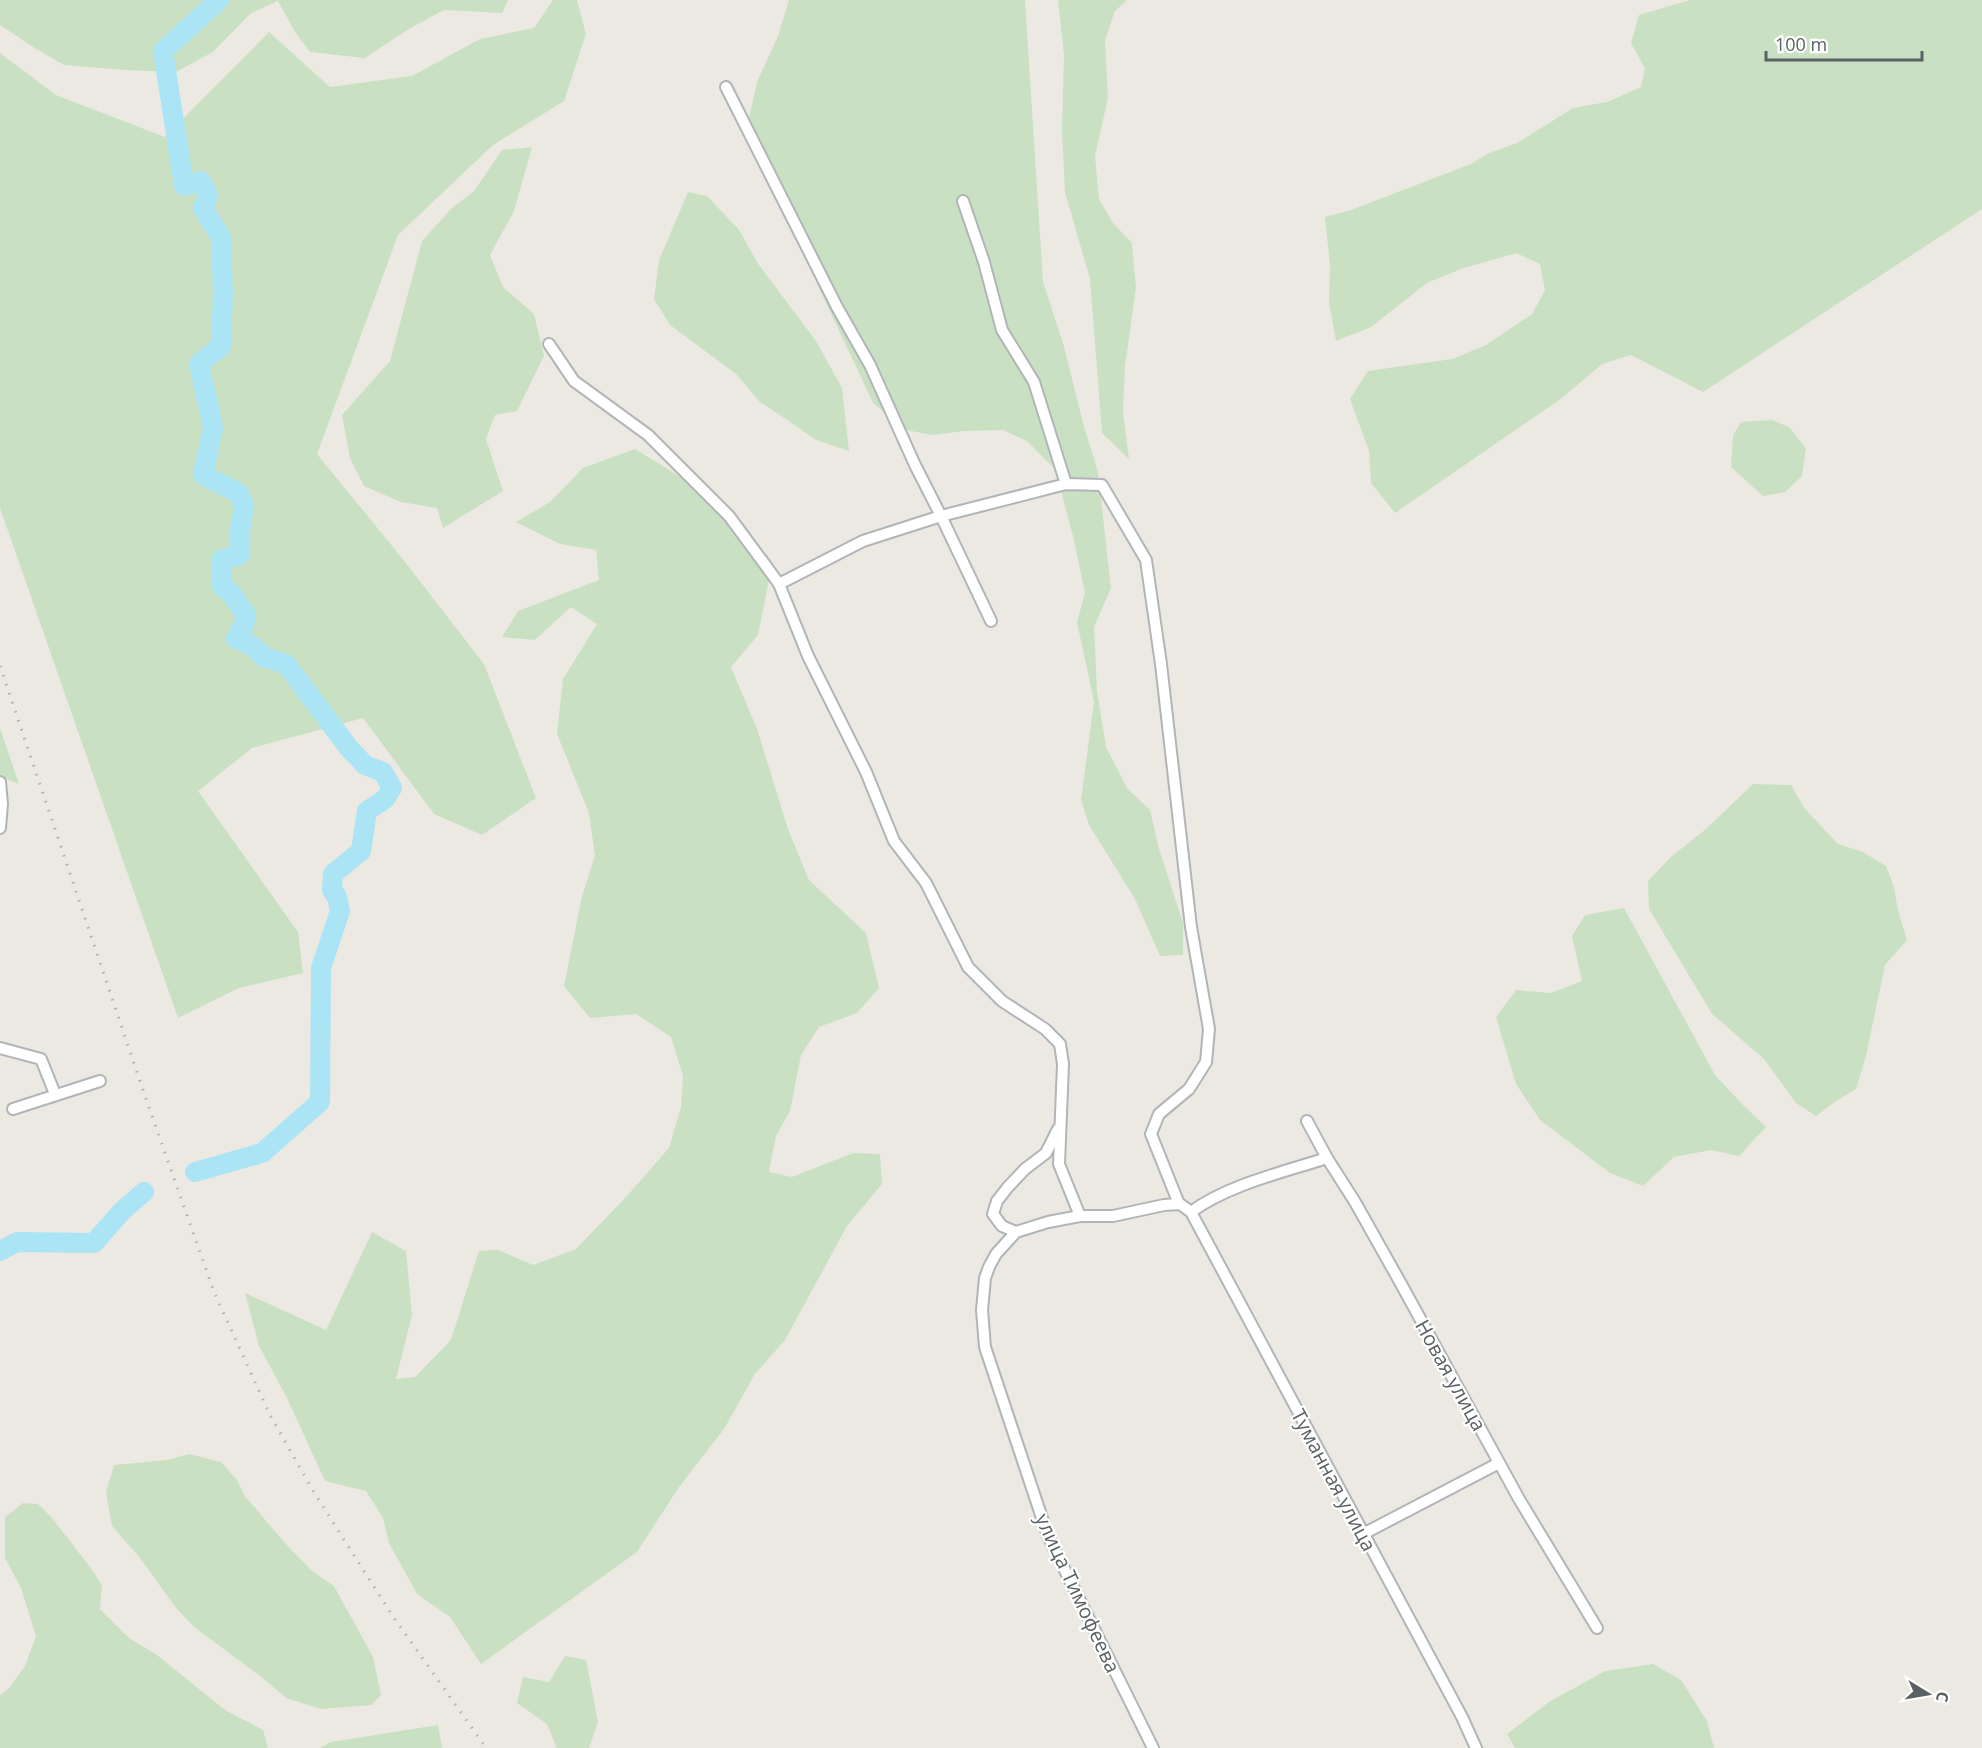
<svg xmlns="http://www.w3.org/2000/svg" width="1982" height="1748" font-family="'Open Sans',sans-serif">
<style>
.green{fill:#c9e1c2}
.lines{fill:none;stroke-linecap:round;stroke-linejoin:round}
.river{stroke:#aae4f5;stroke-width:20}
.minor-casing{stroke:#b1b5b7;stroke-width:14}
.minor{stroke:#fff;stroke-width:10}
.rail{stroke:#b1b2b2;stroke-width:3;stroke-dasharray:1.5 8;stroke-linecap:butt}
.labels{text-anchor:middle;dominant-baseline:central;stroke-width:4.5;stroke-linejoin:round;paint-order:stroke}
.street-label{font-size:20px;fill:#5b6062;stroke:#fff}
</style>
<rect width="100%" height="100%" fill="#ece9e3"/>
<g class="green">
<path d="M0 0H508L502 13 444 10 409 29 365 58 310 52 295 32 278 1 251 13 213 52 176 72 124 70 64 65 36 49 0 25Z"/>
<path d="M553 0H577L586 34 564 101 493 145 398 235 317 454 402 558 484 664 536 798 482 835 434 814 363 718 252 748 198 791 298 932 303 973 239 988 178 1018 0 508V53L56 95 165 137 269 32 330 87 412 76 480 39 534 28Z"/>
<path d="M789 0H1025L1043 282 1063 343 1083 423 1098 472 1111 588 1094 627 1097 691 1106 747 1127 788 1150 810 1159 849 1183 923V955L1160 956 1135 899 1089 825 1081 800 1094 702 1077 622 1085 593 1073 536 1055 469 1027 441 1003 430 964 431 932 435 906 430 873 403 746 132 757 82 778 36Z"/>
<path d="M1058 0H1127L1115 11 1105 40 1108 98 1095 156 1099 199 1113 223 1132 243 1136 288 1125 366 1123 411 1129 459 1102 433 1090 279 1065 192 1062 131 1064 55Z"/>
<path d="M1690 0H1982V209L1703 392 1631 355 1602 364 1562 398 1395 513 1371 483 1369 451 1350 399 1368 371 1452 359 1486 345 1532 314 1545 290 1540 264 1516 253 1461 269 1427 283 1371 327 1336 341 1329 302 1330 265 1325 217 1351 210 1471 164 1487 154 1517 143 1573 108 1607 102 1641 87 1645 69 1631 43 1639 15Z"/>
<path d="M532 147 514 211 490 255 503 287 534 314 544 356 517 411 495 415 486 439 503 491 443 528 437 508 401 502 364 486 350 458 342 415 390 361 422 241 451 209 474 191 502 150Z"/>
<path d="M688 192 707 196 739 230 759 265 816 341 842 388 849 451 816 440 786 419 760 402 736 374 670 325 654 299 659 260Z"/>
<path d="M1772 420 1789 427 1806 448 1802 476 1785 492 1763 496 1731 467 1733 435 1741 422Z"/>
<path d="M635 449 684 479 745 529 769 580 758 635 731 667 757 729 788 829 809 880 866 933 879 988 857 1013 819 1027 801 1055 790 1111 776 1136 769 1172 792 1177 853 1153 880 1154 882 1184 847 1226 785 1340 755 1374 724 1429 679 1487 637 1552 481 1664 450 1617 417 1594 389 1543 383 1518 366 1491 325 1481 287 1398 259 1346 245 1293 326 1330 372 1232 406 1251 412 1315 396 1379 415 1377 451 1340 479 1251 498 1250 533 1265 576 1249 626 1197 669 1148 681 1107 683 1076 671 1037 636 1014 590 1018 564 986 582 896 595 856 589 813 557 734 563 679 597 624 571 607 535 640 502 637 518 611 599 580 596 550 560 544 516 522 550 502 583 468Z"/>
<path d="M0 728 19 784 0 776Z"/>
<path d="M1753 784 1791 785 1805 809 1838 844 1863 852 1886 866 1894 887 1898 911 1907 940 1885 965 1866 1056 1856 1089 1836 1101 1816 1116 1796 1103 1764 1059 1712 1014 1649 909 1648 881 1672 856 1706 829Z"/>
<path d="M1624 908 1715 1075 1743 1105 1766 1127 1739 1156 1711 1150 1674 1157 1643 1186 1610 1173 1540 1120 1516 1084 1496 1017 1516 990 1551 993 1582 981 1572 936 1585 915Z"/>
<path d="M189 1454 221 1462 237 1480 245 1496 284 1542 312 1571 334 1586 373 1657 381 1695 372 1705 321 1709 286 1698 264 1679 194 1627 176 1608 140 1558 112 1526 106 1492 114 1465 167 1460Z"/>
<path d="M23 1503 38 1504 52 1518 90 1567 102 1585 100 1609 129 1638 157 1655 225 1710 263 1730 268 1748H0V1695L9 1688 25 1666 36 1636 21 1588 5 1558V1517Z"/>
<path d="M565 1656 586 1660 598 1722 589 1748H557L547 1724 517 1703 523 1677 549 1682Z"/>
<path d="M1653 1664 1681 1680 1707 1721 1714 1748H1515L1507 1734 1549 1702 1605 1671Z"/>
<path d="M438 1725 442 1748H320L331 1742Z"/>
</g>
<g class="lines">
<g class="river">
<path d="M195 1172 262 1153 320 1102 321 968 340 911 337 897 332 890 333 874 361 851 367 811 385 799 392 788 383 772 365 765 348 747 286 664 263 657 253 646 236 639 244 625 246 615 231 593 222 586 221 560 240 555V529L244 508 239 493 203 475 213 427 199 364 221 346 223 293 221 238 203 208 208 195 201 181 184 186 163 51 219 0"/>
<path d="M0 1251 17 1242 94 1243 122 1211 144 1192"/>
</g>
<g class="minor-casing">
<g id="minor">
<path d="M726 87 837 307 870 365 915 465 941 516 991 621"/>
<path d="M963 201 984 262 1002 330 1034 382 1066 484"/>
<path d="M549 344 574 381 648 435 729 516 766 566 779 584 808 656 866 772 894 841 926 883 968 967 1002 1001 1045 1029 1060 1044 1063 1064 1059 1164 1080 1216"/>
<path d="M779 584 863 541 941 516 1066 484 1102 485 1146 560 1161 664 1191 927 1209 1029 1206 1062 1189 1089 1159 1114 1151 1134 1179 1204"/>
<path d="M0 782 2 804 0 828"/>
<path d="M0 1048 41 1059 55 1094"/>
<path d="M13 1109 100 1081"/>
<path d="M1307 1121 1327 1158 1355 1202 1400 1282 1519 1499 1597 1628"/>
<path d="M1191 1212C1227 1185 1284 1172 1327 1158"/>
<path d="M1016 1232 1002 1226 993 1214 997 1201 1008 1187 1025 1169 1046 1153 1058 1129"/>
<path d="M1363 1534 1499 1463"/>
<path d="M1153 1748 1048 1536 985 1347 982 1310 985 1278 989 1267 996 1254 1016 1232 1048 1222 1080 1216H1113L1164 1205 1180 1204 1191 1212 1462 1717 1476 1748"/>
</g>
</g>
<use href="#minor" class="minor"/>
<path class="rail" d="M0 666 145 1096 214 1292 270 1415 315 1494 392 1615 486 1748"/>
</g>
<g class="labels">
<g class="street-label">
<text transform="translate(1451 1375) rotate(61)">Новая улица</text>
<text transform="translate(1334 1480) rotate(62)">Туманная улица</text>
<text transform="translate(1078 1593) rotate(65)">улица Тимофеева</text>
</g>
</g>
<g transform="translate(1928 1694) rotate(101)" stroke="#ffffff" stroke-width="4.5" paint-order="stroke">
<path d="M0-4.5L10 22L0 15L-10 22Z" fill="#5b6062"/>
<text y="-9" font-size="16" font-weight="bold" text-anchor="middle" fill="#5b6062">С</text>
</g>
<path d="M1766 51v9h156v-9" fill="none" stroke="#5b6062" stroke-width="3"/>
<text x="1775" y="51" font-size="18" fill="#5b6062" stroke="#ffffff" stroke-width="4.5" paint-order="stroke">100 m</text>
</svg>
